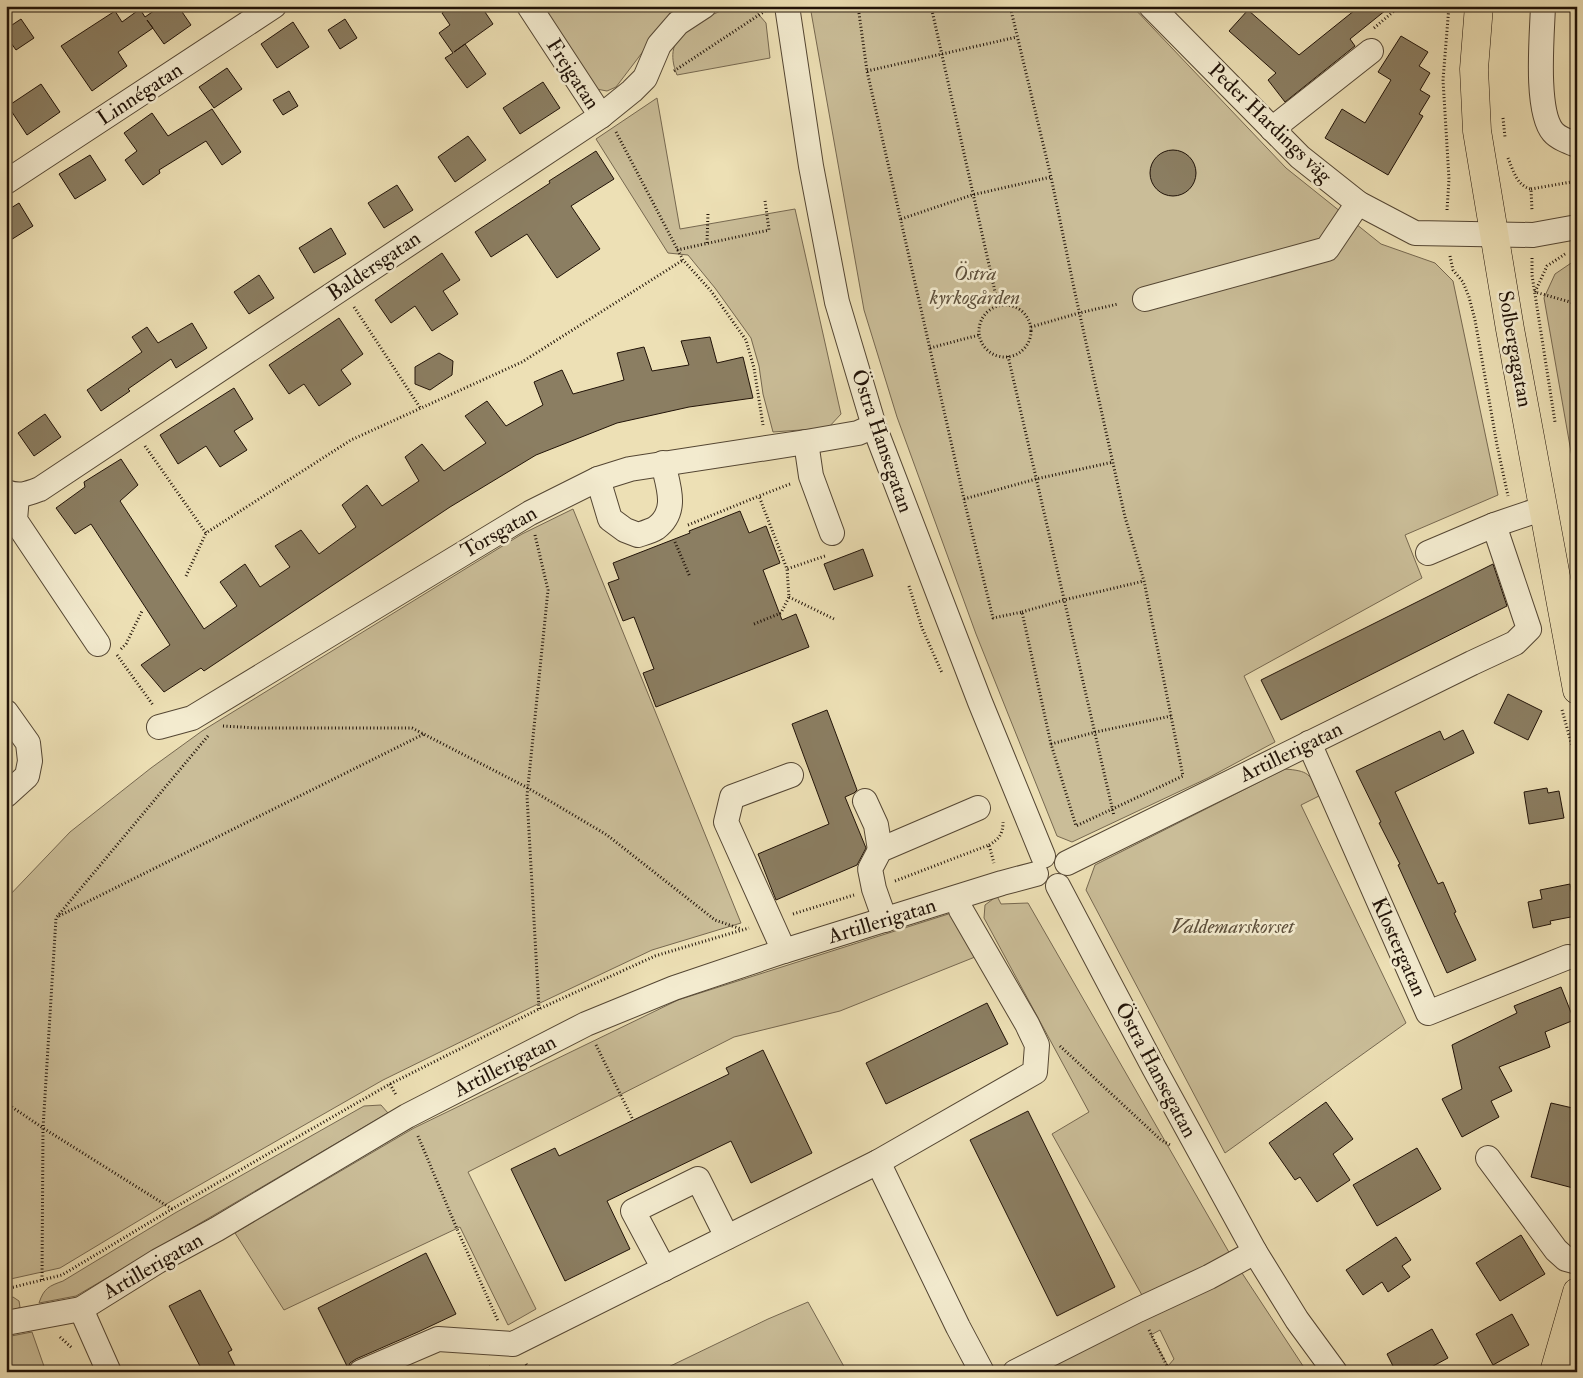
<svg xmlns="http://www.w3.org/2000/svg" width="1583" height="1378" font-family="'IM FELL Double Pica',serif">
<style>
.green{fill:#cabd98;stroke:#766850;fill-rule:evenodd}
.building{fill:#8b7e62;stroke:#211308}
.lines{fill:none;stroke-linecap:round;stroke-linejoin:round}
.minor-casing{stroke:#544633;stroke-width:26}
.major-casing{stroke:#211308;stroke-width:29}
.path{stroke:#211308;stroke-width:3;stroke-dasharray:1 2.5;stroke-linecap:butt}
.minor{stroke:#f3ebcf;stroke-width:24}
.major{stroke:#ede0b5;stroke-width:28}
.labels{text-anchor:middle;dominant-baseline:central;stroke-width:5;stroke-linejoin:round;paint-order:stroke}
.street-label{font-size:21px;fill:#211308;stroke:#f3ebcf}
.park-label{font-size:21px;font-style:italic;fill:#5c4e3a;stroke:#f3ebcf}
</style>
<rect width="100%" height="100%" fill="#ede0b5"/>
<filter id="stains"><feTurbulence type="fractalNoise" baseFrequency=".004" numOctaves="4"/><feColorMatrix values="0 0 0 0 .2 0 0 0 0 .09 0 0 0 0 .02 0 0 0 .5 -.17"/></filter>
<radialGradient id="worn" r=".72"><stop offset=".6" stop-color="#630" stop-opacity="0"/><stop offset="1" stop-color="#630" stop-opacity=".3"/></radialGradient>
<g class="green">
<path d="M538 6H682L673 12 616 87 607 91 591 88Z"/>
<path d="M810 6H1132L1286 168 1381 244 1435 263 1453 281 1498 495 1405 535 1422 578 1244 676 1275 742 1208 778 1072 842 1057 836 976 634 897 417 864 310Z"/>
<path d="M729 7 754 9 766 23 770 58 677 75C660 33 698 22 729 7Z"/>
<path d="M657 98 680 229 795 209 841 414 828 428 773 432 763 394 759 366 751 338 715 288 688 255 668 253 596 139Z"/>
<path d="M1577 259V486L1544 298 1555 274Z"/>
<path d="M573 509 741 923 652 950 540 1003 383 1080 168 1203 60 1268 6 1280V899L70 832 151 768 202 731 522 534Z"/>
<path d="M1285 769C1308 771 1311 773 1319 796L1301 805 1406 1023 1225 1153 1086 890 1095 865Z"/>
<path d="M997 896 1001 904 1028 903 1230 1254 1143 1297 1052 1134 1089 1112 984 918 985 905Z"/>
<path d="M961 910 985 953 840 1011 734 1037 468 1172 536 1309 508 1325 460 1227 284 1310 235 1233 414 1128 678 1000Z"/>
<path d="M381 1105 388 1113 76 1296 39 1303C44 1288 49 1286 63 1281L175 1213 364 1106Z"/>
<path d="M1240 1270 1307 1372H1032ZM1160 1330 1174 1359 1168 1366 1151 1335Z"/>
<path d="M13 1297 19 1301 20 1307 14 1311 6 1313V1299Z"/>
<path d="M808 1302 847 1372H658L768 1319Z"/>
<path d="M32 1332 46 1372H6V1337Z"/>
</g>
<g class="building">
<path d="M161 6H178L191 25 164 44 147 20 153 28 118 52 127 66 92 91 61 46 115 11 122 22 140 9 145 17Z"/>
<path d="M452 6H481L493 24 454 52 465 44 486 74 467 88 445 58 453 53 439 33 450 25 442 13Z"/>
<path d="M1360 6H1391L1350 39 1355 46 1285 102 1268 80 1276 73 1229 31 1248 10 1299 55Z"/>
<path d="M21 19 34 38 16 50 6 36V29Z"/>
<path d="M345 19 357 38 340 49 328 30Z"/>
<path d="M293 22 309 47 277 68 261 44Z"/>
<path d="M1401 36 1428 52 1419 66 1430 73 1420 90 1430 96 1419 114 1423 116 1388 175 1325 138 1342 109 1365 123 1391 80 1378 72Z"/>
<path d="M227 68 242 89 214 108 199 87Z"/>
<path d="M543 82 560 108 520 134 503 108Z"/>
<path d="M41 84 60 112 27 135 8 106Z"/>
<path d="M289 91 298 106 283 115 273 100Z"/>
<path d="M212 109 241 152 222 165 206 141 159 170 160 173 143 185 125 160 137 151 124 133 152 113 168 136Z"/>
<path d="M468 136 486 160 455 182 438 157Z"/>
<circle cx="1173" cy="173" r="23"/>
<path d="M596 151 614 179 571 206 600 249 557 278 527 234 491 257 475 232 550 183 549 181Z"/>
<path d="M90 155 106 180 75 199 59 174Z"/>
<path d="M397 185 413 210 384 228 368 203Z"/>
<path d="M19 203 33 226 6 243V211Z"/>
<path d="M331 228 346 254 314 273 299 248Z"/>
<path d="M442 253 460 280 443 291 458 314 432 331 415 306 391 323 375 300Z"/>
<path d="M259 275 274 298 249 314 234 292Z"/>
<path d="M339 318 363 354 341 370 351 384 319 406 304 384 289 394 269 365Z"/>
<path d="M192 323 207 348 176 368 171 359 128 389 130 391 101 411 87 390 142 352 132 337 147 327 158 343Z"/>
<path d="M710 337 717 363 743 357 753 398 689 407 617 423 536 455 450 507 204 671 201 668 164 692 141 665 170 645 91 524 75 534 56 508 85 487 84 482 121 459 138 485 120 501 204 629 237 606 220 582 245 564 260 587 290 567 275 546 301 530 319 554 356 527 342 505 367 485 382 506 419 481 405 457 422 444 444 471 486 443 465 416 487 401 506 426 543 405 534 382 562 370 573 394 624 380 617 353 644 347 652 371 689 365 681 341Z"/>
<path d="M439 353 453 361 452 375 430 390 415 384V367Z"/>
<path d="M234 388 253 419 234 431 247 450 220 467 206 446 178 464 160 435Z"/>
<path d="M45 414 61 437 34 456 18 433Z"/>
<path d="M740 511 749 533 766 526 780 563 763 570 782 620 796 614 809 647 656 707 643 673 654 669 634 617 623 621 608 583 619 579 613 563 690 533 689 531Z"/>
<path d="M863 549 873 576 834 590 824 564Z"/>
<path d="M1493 564 1507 606 1281 720 1261 680Z"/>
<path d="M1508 694 1542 711 1528 740 1494 723Z"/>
<path d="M827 710 857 790 854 793 845 797 866 848 857 865 776 900 758 854 829 824 792 724Z"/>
<path d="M1463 730 1474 753 1395 792 1438 884 1443 882 1456 912 1454 913 1476 960 1447 973 1398 865 1400 864 1379 823 1381 822 1356 771 1440 731 1444 740Z"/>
<path d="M1547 788 1548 793 1559 791 1564 818 1529 824 1524 792Z"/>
<path d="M1570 884 1576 916 1550 921 1551 924 1533 928 1528 902 1542 899 1540 890Z"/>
<path d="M1561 987 1574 1020 1545 1032 1550 1047 1499 1067 1512 1091 1491 1101 1499 1117 1462 1137 1442 1099 1462 1089 1452 1045 1517 1013 1514 1006Z"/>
<path d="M987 1003 1008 1044 886 1104 866 1063Z"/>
<path d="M763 1050 812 1153 751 1183 731 1141 607 1201 630 1249 565 1281 511 1169 555 1148 559 1156 729 1074 726 1068Z"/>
<path d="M1326 1102 1353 1139 1333 1154 1350 1180 1317 1202 1300 1177 1295 1180 1269 1143Z"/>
<path d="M1551 1103 1577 1109V1189L1531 1177Z"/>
<path d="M1028 1111 1115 1287 1057 1316 970 1140Z"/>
<path d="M1417 1148 1441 1189 1377 1226 1353 1185Z"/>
<path d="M1521 1235 1545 1274 1500 1301 1476 1263Z"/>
<path d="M1396 1237 1411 1260 1402 1266 1410 1277 1388 1292 1382 1282 1363 1295 1346 1270Z"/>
<path d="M426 1253 456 1314 418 1332 356 1359 350 1363 348 1368 318 1308Z"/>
<path d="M200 1290 232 1350 228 1352 238 1372H203L169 1306Z"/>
<path d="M1512 1314 1529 1345 1493 1365 1476 1334Z"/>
<path d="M1432 1329 1448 1358 1422 1372H1396L1387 1354Z"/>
</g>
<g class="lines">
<g class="minor-casing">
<g id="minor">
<path d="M529 6 601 116"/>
<path d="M787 6 811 166 837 302 874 426 980 702 1043 856"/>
<path d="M1151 6 1300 157 1358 203 1415 233 1533 235 1577 227"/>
<path d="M1543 6C1542 35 1535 111 1553 132 1558 138 1569 142 1577 145"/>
<path d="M1272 129 1371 51"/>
<path d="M6 182 274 6"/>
<path d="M1145 299 1327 249 1358 203"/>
<path d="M806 442 811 476 832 533"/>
<path d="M598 479 610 519 625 530 638 535C644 533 651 531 656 528 679 511 668 486 663 463"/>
<path d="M6 492C20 497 27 494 40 489L601 116 632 91 645 78 659 45 678 23 704 6"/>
<path d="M17 496 15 520 98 644"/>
<path d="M1494 525 1544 508"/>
<path d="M6 712 28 743 30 761 27 776 6 795"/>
<path d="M159 727 192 718 530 513 598 479 630 469 806 442 858 433 874 426"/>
<path d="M1309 743 1428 1013 1568 957"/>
<path d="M865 801 876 825 880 850"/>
<path d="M1067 863 1472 663 1515 643 1529 629 1494 525 1428 553"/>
<path d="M1058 886 1154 1068 1255 1252 1297 1320 1335 1372"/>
<path d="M885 920 874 889 870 869 880 850 978 808"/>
<path d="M784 951 726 822 732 797 791 775"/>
<path d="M1488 1158 1556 1250 1566 1259 1577 1262"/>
<path d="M878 1162 958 1327 982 1372"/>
<path d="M664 1269 633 1211 698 1179 727 1237"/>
<path d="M81 1309 109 1372"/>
<path d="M6 1323 81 1309 158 1261 217 1229 407 1116 586 1024 674 988 784 951 1002 883 1036 874"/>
<path d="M361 1372 438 1339 513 1344 878 1162 1035 1072 1037 1045 1027 1024 961 910 957 898"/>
<path d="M1015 1372 1138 1310 1209 1277 1255 1252"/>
</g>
</g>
<g class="major-casing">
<g id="major">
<path d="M1479 6 1474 69 1477 131 1510 329 1577 690"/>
<path d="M1554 1372 1577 1292"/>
</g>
</g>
<g class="path">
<path d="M858 6 867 71 966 508 993 618 1022 612 1051 744 1076 826 1183 776 1144 581 1125 517 1075 293 1051 177 1010 6"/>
<path d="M931 6 998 305"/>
<path d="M1374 28 1400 6"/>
<path d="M674 71 765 11"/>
<path d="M867 71 1017 37"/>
<path d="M1503 118 1505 137"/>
<path d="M616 132 683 260 711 291 746 340 754 368 763 425"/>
<path d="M1508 158C1513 170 1517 186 1531 189L1532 211"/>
<path d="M1531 189 1577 181"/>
<path d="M1447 210 1449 179 1443 80 1449 6"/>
<path d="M901 219 972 195 1051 177"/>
<path d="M707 243 708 213"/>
<path d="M677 250 769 230 765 201"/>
<path d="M1565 254 1547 266 1535 292 1577 304"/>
<path d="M1450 256 1453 270 1463 282 1469 297 1475 320 1497 445 1508 496"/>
<path d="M1532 258V275L1555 422"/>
<circle cx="1005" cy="331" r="26"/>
<path d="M354 307 421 409"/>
<path d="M1031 327 1079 313 1118 304"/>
<path d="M930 348 979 335"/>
<path d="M1008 356 1114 816"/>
<path d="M145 446 206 533 351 440 522 362 683 260"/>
<path d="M790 484 759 496 787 569 825 556"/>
<path d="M964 499 1036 479 1113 462"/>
<path d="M688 525 759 496"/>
<path d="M535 535 548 590 527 796 539 1009"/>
<path d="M675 542 690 577"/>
<path d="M186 576 206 533"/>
<path d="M909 586 922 628 942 673"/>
<path d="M789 597 834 619"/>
<path d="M1022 612 1064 600 1144 581"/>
<path d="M754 624 781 613 789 597 787 569"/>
<path d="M121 649 126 644 142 611"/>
<path d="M117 655 153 705"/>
<path d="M1562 710 1577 764"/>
<path d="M223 726 257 728H412L528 788 607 835 715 920 741 929"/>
<path d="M1051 744 1096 732 1171 716"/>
<path d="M989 845C999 839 1003 834 1003 822"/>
<path d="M895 881 989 845 994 863"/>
<path d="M793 914 854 895"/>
<path d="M59 916 424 734"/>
<path d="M596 1045 633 1120"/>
<path d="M1060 1046 1161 1140 1170 1145"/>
<path d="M390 1084 396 1095"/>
<path d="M6 1103 43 1128 172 1209"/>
<path d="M418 1136 457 1229 498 1321"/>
<path d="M1574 1236 1577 1227"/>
<path d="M42 1280 43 1128 56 918 208 736"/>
<path d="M6 1289 62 1275 172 1209 390 1084 539 1009 655 956 749 928"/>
<path d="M1149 1330 1170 1372"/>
<path d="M60 1337 72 1348"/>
<path d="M526 1364 531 1372"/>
<path d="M485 1372 491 1366"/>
</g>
<use href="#minor" class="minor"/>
<use href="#major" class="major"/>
</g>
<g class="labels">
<g class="street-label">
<text transform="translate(573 74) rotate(57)">Frejgatan</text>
<text transform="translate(140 94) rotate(-33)">Linnégatan</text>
<text transform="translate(1270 123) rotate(44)">Peder Hardings väg</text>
<text transform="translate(374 266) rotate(-34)">Baldersgatan</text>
<text transform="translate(1515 349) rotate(80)">Solbergagatan</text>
<text transform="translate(882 441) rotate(71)">Östra Hansegatan</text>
<text transform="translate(499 532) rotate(-30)">Torsgatan</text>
<text transform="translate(1291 752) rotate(-26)">Artillerigatan</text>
<text transform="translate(882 921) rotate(-17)">Artillerigatan</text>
<text transform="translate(1399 947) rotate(66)">Klostergatan</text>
<text transform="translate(505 1066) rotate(-27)">Artillerigatan</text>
<text transform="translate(1156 1070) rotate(62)">Östra Hansegatan</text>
<text transform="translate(153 1266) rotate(-30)">Artillerigatan</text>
</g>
<g class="park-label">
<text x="975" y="273">Östra<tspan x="975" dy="24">kyrkogården</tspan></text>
<text x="1233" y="926">Valdemarskorset</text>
</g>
</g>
<rect width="1583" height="1378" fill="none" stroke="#ede0b5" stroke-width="25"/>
<rect x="8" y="8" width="1568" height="1363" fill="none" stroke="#211308" stroke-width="2.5"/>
<rect x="12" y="12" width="1558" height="1353" fill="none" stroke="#211308"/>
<rect width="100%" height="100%" filter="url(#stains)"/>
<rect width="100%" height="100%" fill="url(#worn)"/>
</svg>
